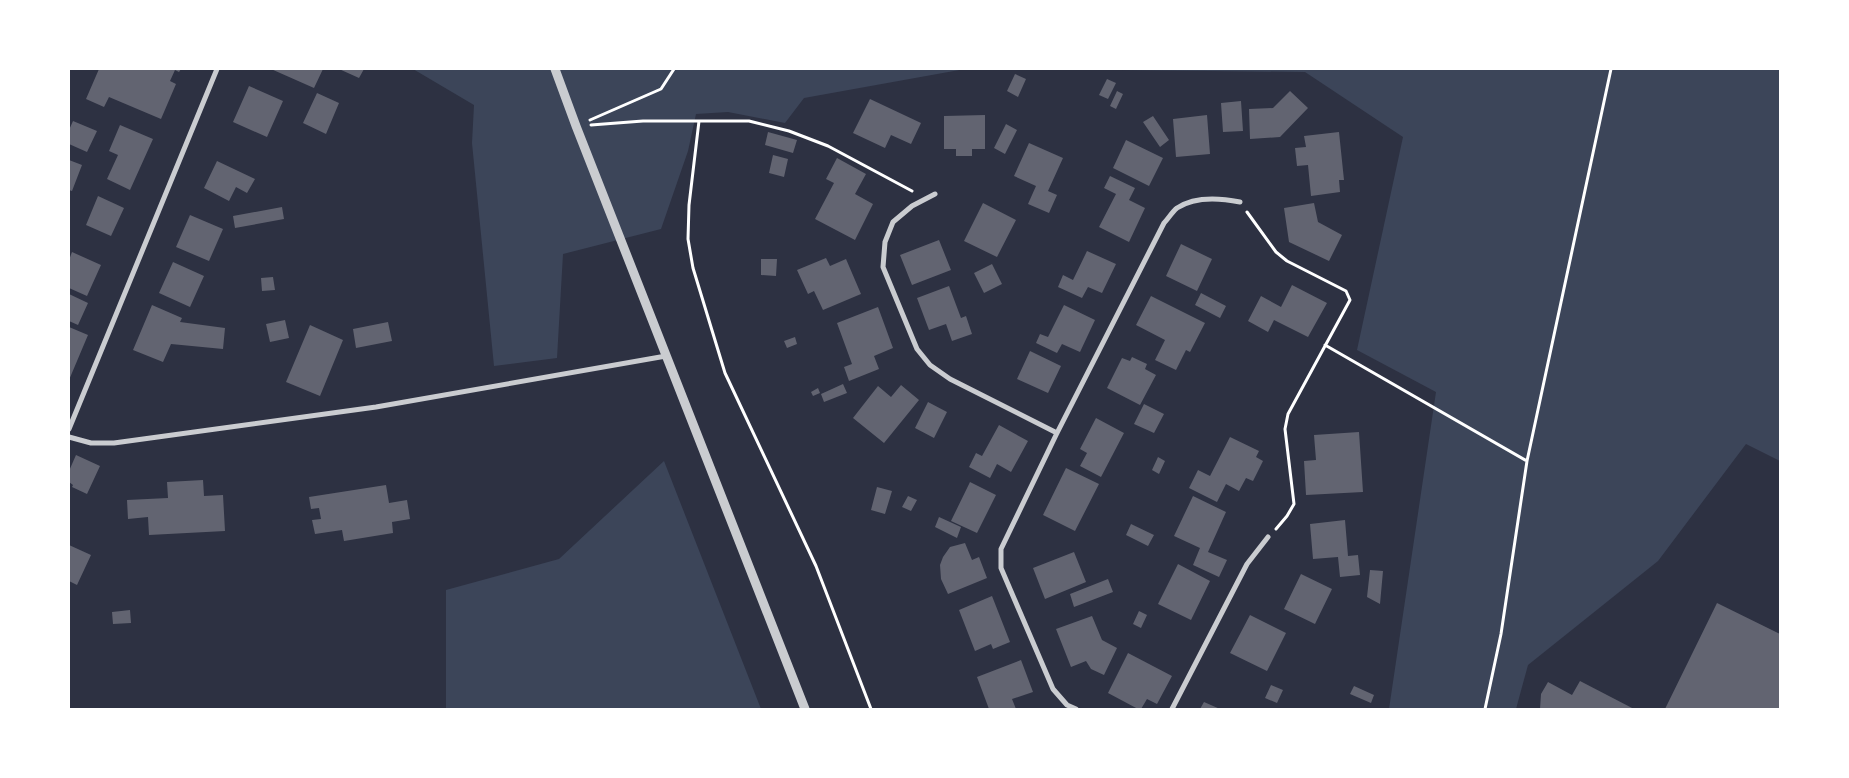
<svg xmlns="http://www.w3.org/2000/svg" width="1849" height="778" viewBox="0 0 1849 778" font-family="Raleway,sans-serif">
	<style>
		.green { fill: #3c4559 }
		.building { fill: #626471 }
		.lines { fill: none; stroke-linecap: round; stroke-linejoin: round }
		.path { stroke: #fff; stroke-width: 3 }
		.minor { stroke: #caccd0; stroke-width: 5 }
		.tertiary { stroke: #caccd0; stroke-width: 9 }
	</style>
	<rect width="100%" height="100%" fill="#2d3142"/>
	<path class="green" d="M413,69H965L804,98L785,123L728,112L696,114L688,151L661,229L563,254L557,358L494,366L472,143L474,105Z
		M1036,69H1780V461L1746,444L1658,561L1528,665L1516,709H1389L1436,392L1357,350L1403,137L1305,72Z
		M664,461L761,709H446V590L559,559Z"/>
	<path class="building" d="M99,69H181L179,72L175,70L170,81L176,84L161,119L109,97L104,107L86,99Z
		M271,69H323L314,88Z
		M339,69H364L359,78Z
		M1015,74L1026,79L1018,97L1007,91Z
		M1107,79L1116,83L1108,99L1099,95Z
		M249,86L283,101L267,137L233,122Z
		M1117,91L1123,94L1116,109L1110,106Z
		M1290,91L1308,108L1280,137L1250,139L1249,109L1273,108Z
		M317,93L339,103L326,134L303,123Z
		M870,99L921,123L911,144L891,135L885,148L853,133Z
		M1241,101L1243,131L1223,132L1221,103Z
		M985,115V149H972V156H956V149H944V116Z
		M1207,115L1210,154L1176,157L1173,119Z
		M1153,116L1169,140L1160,147L1143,122Z
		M73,121L97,131L87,152L69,144V130Z
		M1006,124L1017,130L1005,154L994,148Z
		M120,125L153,139L130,190L107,179L118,155L109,151Z
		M768,132L797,140L793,153L765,145Z
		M1339,132L1344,180H1339L1340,192L1311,196L1308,165L1297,166L1295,148L1306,147L1304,136Z
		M1126,140L1163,158L1149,186L1113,168Z
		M1029,143L1063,158L1048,191L1057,195L1049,213L1028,204L1036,186L1014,176Z
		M773,155L788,159L784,177L769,173Z
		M837,158L866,174L855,194L873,204L855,240L815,219L834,183L826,179Z
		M69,160L82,165L72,191L69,190Z
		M217,161L255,179L247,193L236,187L229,201L204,188Z
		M1110,176L1135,188L1129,200L1145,208L1129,242L1099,227L1116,194L1104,188Z
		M98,196L124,208L111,236L86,225Z
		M983,203L1016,220L997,257L964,241Z
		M1314,203L1318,222L1342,235L1329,261L1289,242L1284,208Z
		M282,207L284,219L235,228L233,216Z
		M190,215L223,229L209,261L176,247Z
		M939,240L951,270L912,285L900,255Z
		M1181,244L1212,259L1197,291L1166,276Z
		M1087,251L1116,264L1102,293L1088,287L1082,298L1058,287L1063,275L1073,280Z
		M72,252L101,265L87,296L69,288V260Z
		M826,258L830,266L846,259L861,294L823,310L814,291L808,294L797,270Z
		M761,259H777L776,276L761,275Z
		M173,262L204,276L190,307L159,293Z
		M992,264L1002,284L984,293L974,273Z
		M273,277L275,290L262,291L261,278Z
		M1292,285L1327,303L1308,337L1274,320L1268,332L1248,321L1261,296L1281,307Z
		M949,286L961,318L966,316L972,334L952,341L946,324L929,330L917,298Z
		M1201,293L1226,306L1220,318L1195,305Z
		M69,294L88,303L78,325L69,321Z
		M1151,296L1205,323L1190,352L1186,350L1176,370L1155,360L1165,340L1136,325Z
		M152,305L182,318L180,322L225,328L223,349L171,344L163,362L133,350Z
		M1064,305L1095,320L1080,352L1062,344L1057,353L1036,343L1040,334L1048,337Z
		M878,307L893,348L874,356L879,369L849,381L844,367L852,364L837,323Z
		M285,320L289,338L270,342L266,324Z
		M388,322L392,341L356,348L353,329Z
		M310,325L343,340L320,396L286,382Z
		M69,327L88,335L69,380Z
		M795,337L797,344L787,348L784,341Z
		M1030,351L1061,366L1048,393L1017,379Z
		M1132,357L1147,364L1145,369L1156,375L1140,405L1107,388L1122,358L1130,361Z
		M843,384L847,393L824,402L821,394Z
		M901,385L919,400L884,443L853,418L878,386L891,397Z
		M818,388L820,393L813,396L811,392Z
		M928,402L947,412L934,438L915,428Z
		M1144,404L1164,414L1154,433L1134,424Z
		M1096,418L1124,433L1101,477L1080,466L1087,453L1080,449Z
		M999,425L1028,441L1011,472L997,464L990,478L969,467L976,453L982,456Z
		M1359,432L1363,492L1306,495L1304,461L1316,460L1314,435Z
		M1230,437L1259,451L1256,457L1263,461L1253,481L1246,478L1239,491L1226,484L1217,502L1189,488L1198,470L1210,476Z
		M76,455L100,466L87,494L72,487L73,485L69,482V471Z
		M1158,457L1165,461L1159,474L1152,470Z
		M1066,468L1099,484L1075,531L1043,515Z
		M203,480L204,496L223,495L225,531L149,535L148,517L128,519L127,500L168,498L167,482Z
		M970,482L996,495L977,533L951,521Z
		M386,485L389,503L407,500L410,519L392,522L393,533L344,541L342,530L315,534L312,520L321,519L319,508L311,509L309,497Z
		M877,487L892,491L885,514L871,510Z
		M908,496L917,500L911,511L902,507Z
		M1193,496L1226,512L1208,552L1227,560L1219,577L1193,565L1200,548L1174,536Z
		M939,517L961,527L957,538L935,527Z
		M1345,520L1348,556L1358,555L1360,575L1340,577L1338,557L1313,559L1310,524Z
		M1131,524L1154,535L1148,546L1126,535Z
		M965,543L972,560L979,557L987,578L948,594L941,579L940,565L943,557L950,547Z
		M69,545L91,555L77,585L69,581Z
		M1074,552L1086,582L1045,599L1033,568Z
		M1178,564L1210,581L1191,620L1158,604Z
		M1370,570L1383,571L1380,604L1367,597Z
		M1301,574L1332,589L1315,624L1284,609Z
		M1108,579L1113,592L1074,607L1070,594Z
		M992,596L1010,642L993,649L991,644L975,651L959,610Z
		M1717,603L1780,634V709H1665Z
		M130,610L131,623L113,624L112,612Z
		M1139,611L1147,615L1141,628L1133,624Z
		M1250,615L1286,633L1267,671L1230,653Z
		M1092,616L1102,640L1117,648L1104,675L1091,669L1086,661L1071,667L1056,629Z
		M1128,653L1172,676L1157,704L1147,699L1141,709H1138L1108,693Z
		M1021,660L1033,692L1012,699L1016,709H989L977,677Z
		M1580,681L1634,709H1540L1541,694L1548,682L1572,695Z
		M1271,685L1283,690L1277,703L1265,698Z
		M1354,686L1374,695L1371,703L1350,694Z
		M1204,702L1220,709H1200Z"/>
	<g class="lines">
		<path class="path" d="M590,120L661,89L674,69
			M699,121L689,205L688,239L693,268L725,373L816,566L871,709
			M591,125L643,121H749L789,131L828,146L912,191
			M1247,212L1276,252L1287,261L1346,291L1350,300L1288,414L1285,429L1294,504L1287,516L1276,529
			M1325,345L1527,461
			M1485,709L1501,634L1527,461L1611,69"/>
		<path class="minor" d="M935,194L912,206L893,222L885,242L883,267L917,349L930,365L950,379L1057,433
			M69,429L217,69
			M69,437L91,443H114L376,407L666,356
			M1076,709L1067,705L1053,689L1001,568V549L1057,433L1164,223C1168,219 1172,212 1177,208C1195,196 1220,198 1240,202
			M1172,709L1247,564L1268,537"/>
		<path class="tertiary" d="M555,69L576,126L805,709"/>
	</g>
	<rect width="1849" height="778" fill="none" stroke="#ffffff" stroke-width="140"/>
</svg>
